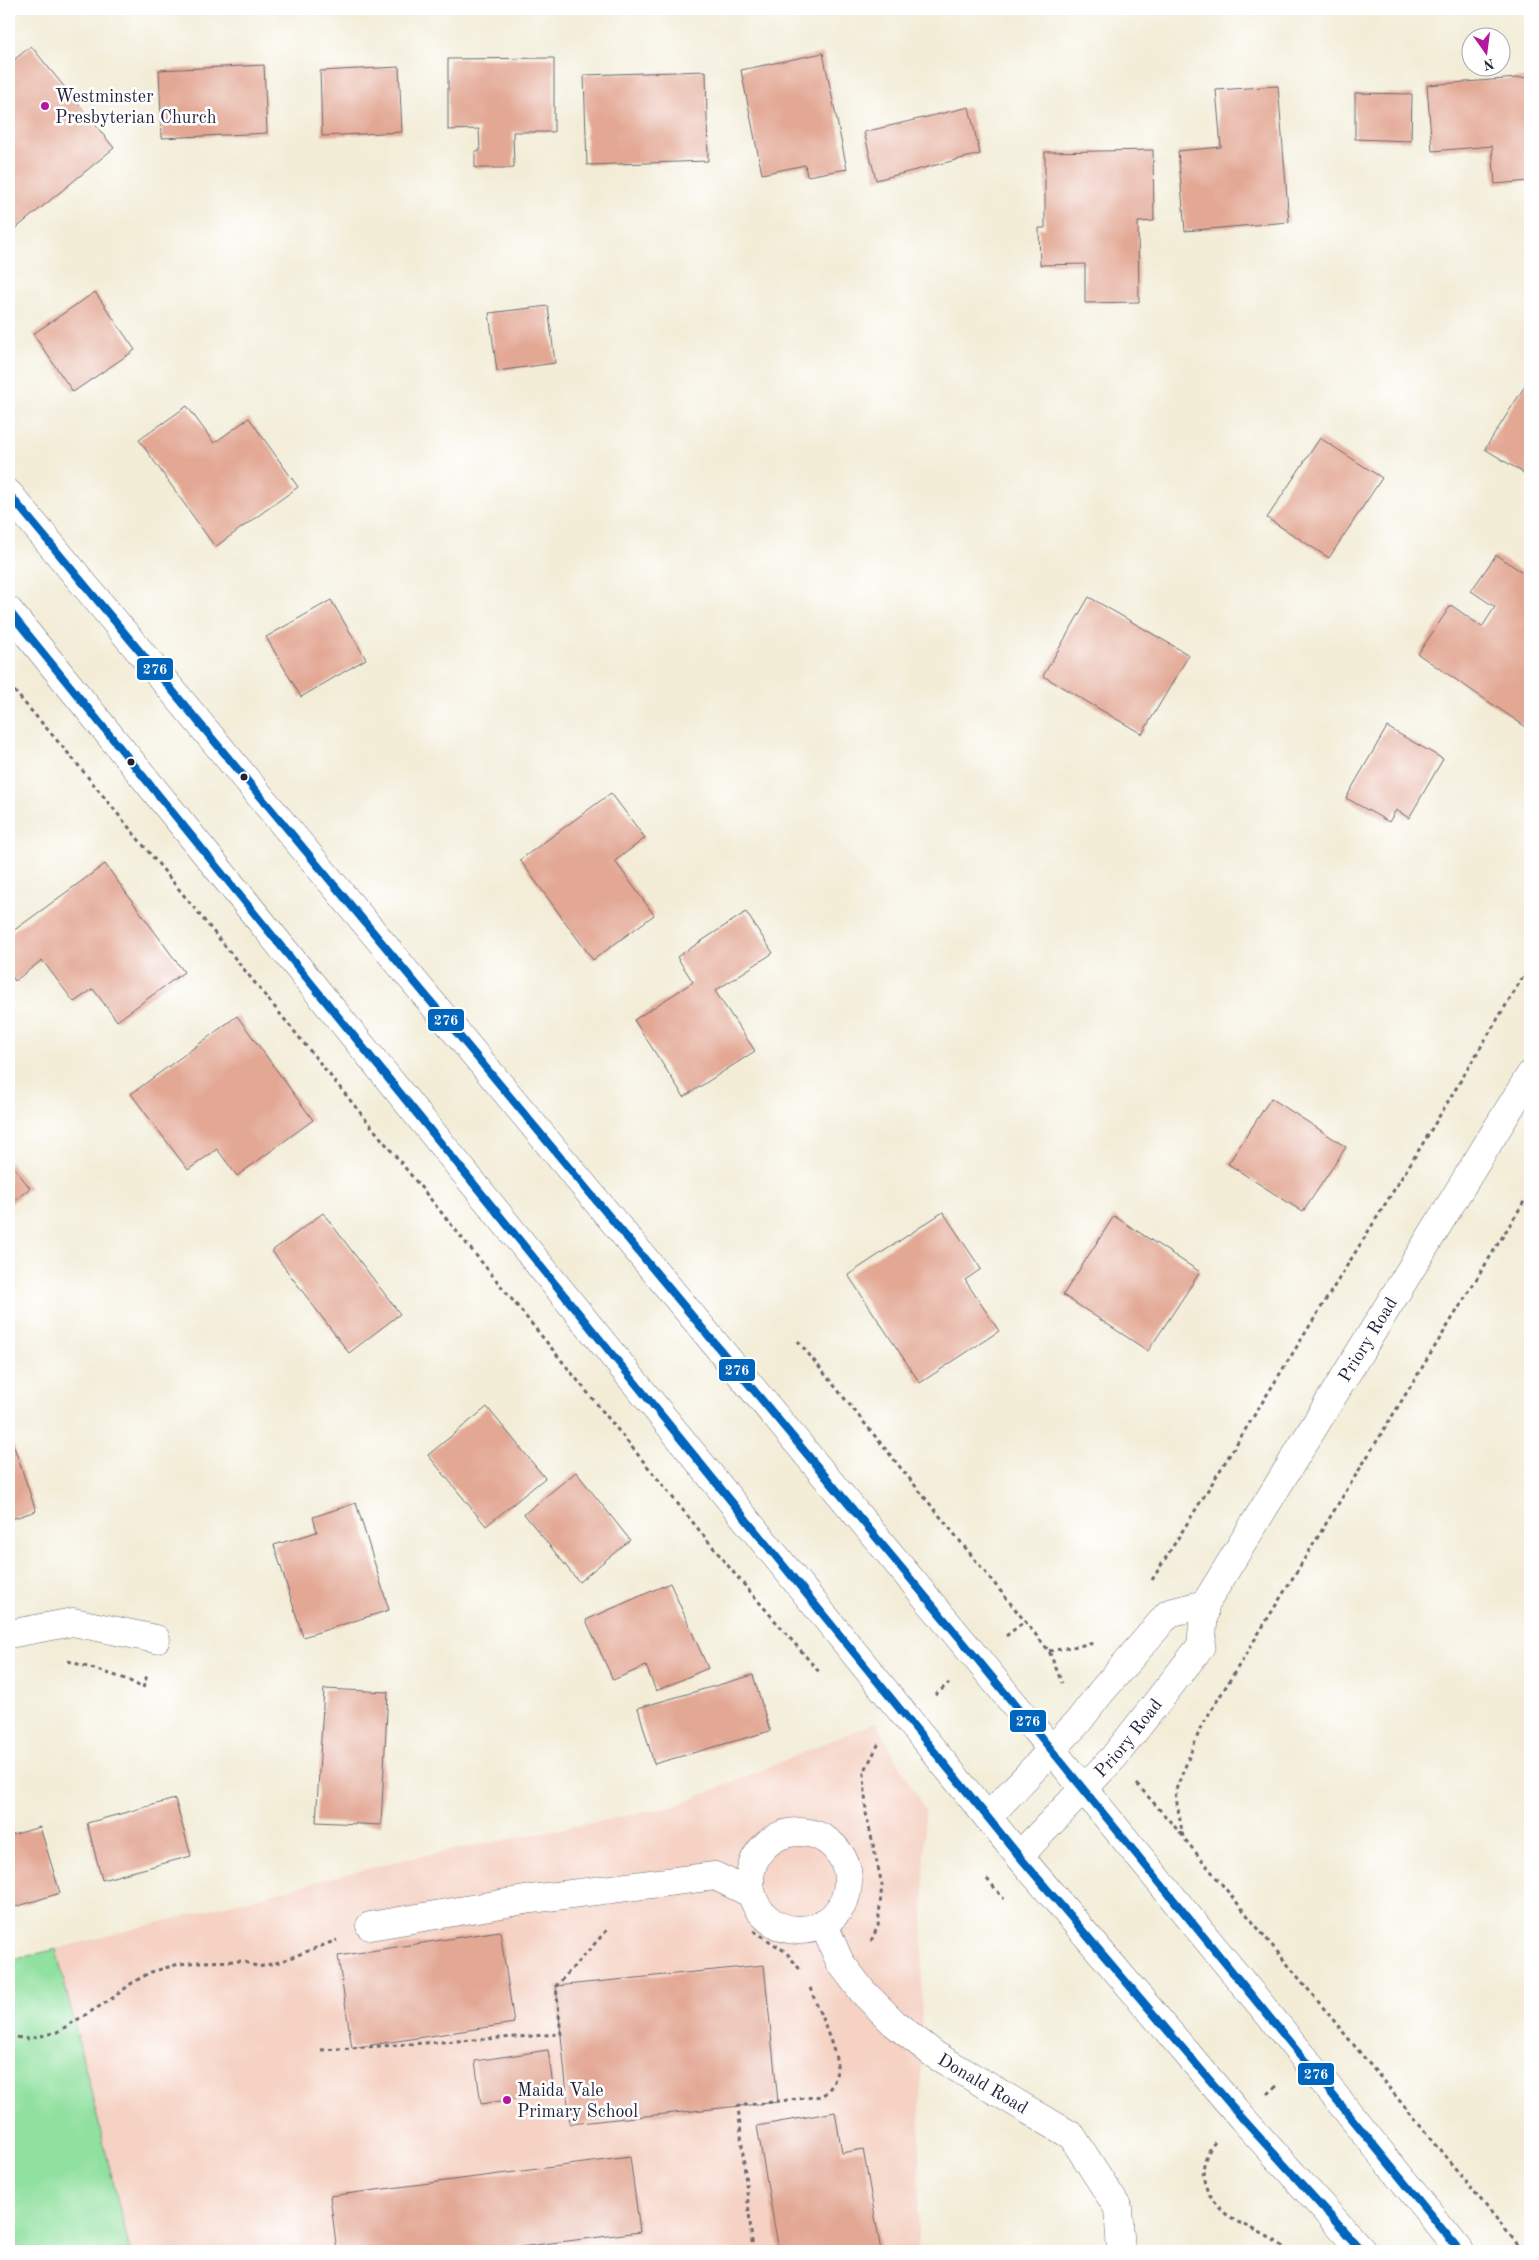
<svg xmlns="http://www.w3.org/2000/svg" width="1539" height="2260" viewBox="0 0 1539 2260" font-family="'Old Standard TT',serif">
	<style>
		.built { fill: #f5d2c3 }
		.green { fill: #90e09f; stroke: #59816d }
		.building { fill: #e3a894 }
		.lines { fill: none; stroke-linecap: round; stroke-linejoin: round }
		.minor-casing { stroke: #6b6972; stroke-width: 29 }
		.major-casing { stroke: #6b6972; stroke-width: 29 }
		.path { stroke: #6b6972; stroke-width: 3; stroke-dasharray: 4 4; stroke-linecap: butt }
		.minor { stroke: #fff; stroke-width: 28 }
		.major { stroke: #fff; stroke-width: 28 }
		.bus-1-casing { stroke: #fff; stroke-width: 11 }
		.bus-1 { stroke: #0065bd; stroke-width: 8 }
		.poi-dot { fill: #b5179e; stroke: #fff; stroke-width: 2 }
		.bus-dot { fill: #22223b; stroke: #fff; stroke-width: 2 }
		.labels { text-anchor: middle; stroke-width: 5; stroke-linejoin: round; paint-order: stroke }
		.poi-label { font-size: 18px; fill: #22223b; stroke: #fff; text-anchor: start }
		.street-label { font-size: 18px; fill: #22223b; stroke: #fff }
		.line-badge { stroke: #fff; stroke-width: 2 }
		.badge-label { font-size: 14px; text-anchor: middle; font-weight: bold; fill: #fff }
	</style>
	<rect width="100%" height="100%" fill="#fff"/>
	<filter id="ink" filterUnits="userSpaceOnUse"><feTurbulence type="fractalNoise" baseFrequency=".02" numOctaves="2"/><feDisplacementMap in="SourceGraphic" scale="10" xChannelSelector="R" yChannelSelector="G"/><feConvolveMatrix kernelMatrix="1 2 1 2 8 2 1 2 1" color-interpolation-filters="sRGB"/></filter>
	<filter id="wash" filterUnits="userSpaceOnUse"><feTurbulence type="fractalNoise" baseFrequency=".0096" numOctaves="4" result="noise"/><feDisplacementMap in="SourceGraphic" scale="20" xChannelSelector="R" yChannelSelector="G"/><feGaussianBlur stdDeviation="1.12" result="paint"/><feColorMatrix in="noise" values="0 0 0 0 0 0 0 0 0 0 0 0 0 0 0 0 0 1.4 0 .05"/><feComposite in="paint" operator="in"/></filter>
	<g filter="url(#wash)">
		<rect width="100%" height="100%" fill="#f3edd8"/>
		<path class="built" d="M876,1722L925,1810L918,2251H130L56,1949L397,1861L672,1807Z"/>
		<path class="green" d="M56,1949L130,2251H9V1961Z"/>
		<g id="blocks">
			<path class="building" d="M31,46L114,148L9,234V64Z
				M823,53L847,169L807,176L805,165L762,174L741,70Z
				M554,58V132H513L514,168H475V151H480L479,129L448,130V59Z
				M264,65L267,133L162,138L159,70Z
				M399,67L402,132L322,136L320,71Z
				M706,71L708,161L587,165L584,75Z
				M1530,77V181L1495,184L1492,146L1432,151L1427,85Z
				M1278,86L1289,222L1185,231L1178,151L1221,147L1216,90Z
				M1355,93L1412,94L1411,141L1355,139Z
				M969,107L980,154L876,180L864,132Z
				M1153,150L1154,221L1138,222L1139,302L1085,303V264L1040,265L1039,228H1045V152Z
				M95,292L135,350L73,392L33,334Z
				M548,306L555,363L497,371L489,313Z
				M1525,386L1530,389V477L1485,449Z
				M187,406L214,443L249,418L298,487L215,547L139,440Z
				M1320,438L1382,478L1329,558L1267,518Z
				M1496,555L1530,577V721L1526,727L1418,654L1451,605L1482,627L1495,607L1471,591Z
				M1089,597L1189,655L1142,734L1043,676Z
				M331,600L366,659L301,697L266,637Z
				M1387,727L1443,759L1409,818L1396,810L1389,822L1346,798Z
				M611,793L645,838L615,861L654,915L593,960L520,860Z
				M105,864L184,972L117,1021L93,989L74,1002L42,960L15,981L9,973V934Z
				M746,912L773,953L715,991L755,1051L684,1097L634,1020L693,982L677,957Z
				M237,1016L313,1120L237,1176L217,1149L188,1170L131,1094Z
				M1271,1098L1346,1147L1303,1212L1228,1164Z
				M9,1161L30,1188L9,1205Z
				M943,1212L981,1269L965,1280L999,1331L920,1383L848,1275Z
				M323,1213L400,1314L349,1353L272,1251Z
				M1114,1216L1200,1272L1148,1351L1063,1295Z
				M487,1407L545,1478L486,1526L428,1455Z
				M9,1432L36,1511L9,1520Z
				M576,1472L630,1540L579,1582L524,1514Z
				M356,1503L389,1610L303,1637L274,1545L317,1532L313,1517Z
				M670,1583L708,1668L656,1691L646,1666L613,1680L586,1620Z
				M753,1675L770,1731L654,1764L638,1708Z
				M324,1689L388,1692L381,1825L316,1822Z
				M175,1799L191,1856L102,1880L87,1823Z
				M40,1827L60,1893L9,1909V1836Z
				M500,1931L514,2023L352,2048L338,1956Z
				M764,1965L778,2102L570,2124L556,1986Z
				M548,2050L554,2093L481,2104L475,2061Z
				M835,2112L842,2153L863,2149L881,2251H779L757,2126Z
				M630,2157L640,2232L487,2251H337L330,2196Z"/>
		</g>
	</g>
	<g filter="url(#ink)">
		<use href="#blocks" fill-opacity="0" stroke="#6b6972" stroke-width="1"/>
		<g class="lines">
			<defs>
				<g id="minor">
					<path d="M9,1634L73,1622L156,1639"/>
					<path d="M988,1817L1078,1722L1101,1692L1169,1613L1205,1604"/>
					<circle cx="799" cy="1881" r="49"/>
					<path id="s1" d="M1019,1856L1114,1757L1201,1646L1205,1604L1530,1075"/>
					<path id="s2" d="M823,1923L840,1962L863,1992L894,2023L935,2055L1072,2136L1118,2208L1121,2251"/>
					<path d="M370,1926L531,1899L715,1876L752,1894"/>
				</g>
				<path id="major" d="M9,494L978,1660L1306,2060L1460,2251
					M9,611L1019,1856L1242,2118L1362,2251"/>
			</defs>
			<use href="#minor" class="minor-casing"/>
			<use href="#major" class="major-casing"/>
			<path class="path" d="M9,685L74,760L734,1573L820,1673
				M798,1341L1049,1651L1062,1683
				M1152,1580L1425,1140L1530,965
				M1006,1636L1025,1621
				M1049,1651L1095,1643
				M68,1661L126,1679L143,1688L147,1675
				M935,1695L949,1683
				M1137,1784L1183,1836
				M987,1879L1004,1899
				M754,1931L786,1952L802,1972
				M871,1941L878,1926L882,1885L866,1813L864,1772L879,1743
				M9,2036L29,2039L57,2032L110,2000L132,1983L151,1972L179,1964L200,1962L242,1961L259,1967L279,1962L337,1940
				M321,2050L561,2034L556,1986L609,1928
				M1268,2094L1278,2085
				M1215,2142C1193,2169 1204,2198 1231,2218C1236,2222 1243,2224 1249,2227C1263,2234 1277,2241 1289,2251
				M753,2251L738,2106L822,2096C832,2088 837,2079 837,2066C838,2055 814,1999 809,1985
				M1523,2251L1183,1837L1175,1792L1201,1727L1530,1192"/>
			<use href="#minor" class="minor"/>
			<use href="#major" class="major"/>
			<defs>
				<path id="bus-1" d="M9,494L978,1660L1460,2251
					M9,611L1019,1856L1242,2118L1362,2251"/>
			</defs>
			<use href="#bus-1" class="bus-1-casing"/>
			<use href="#bus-1" class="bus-1"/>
		</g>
	</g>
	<g class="poi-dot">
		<circle cx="45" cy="106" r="5"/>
		<circle cx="507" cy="2100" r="5"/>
	</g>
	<g class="bus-dot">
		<circle cx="131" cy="762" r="4.5"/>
		<circle cx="244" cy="777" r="4.5"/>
	</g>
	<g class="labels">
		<g class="poi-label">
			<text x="55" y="102">Westminster<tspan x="55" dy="21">Presbyterian Church</tspan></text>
			<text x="517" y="2096">Maida Vale<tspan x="517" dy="21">Primary School</tspan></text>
		</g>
		<g class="street-label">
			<text dy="6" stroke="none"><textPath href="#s1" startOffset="631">Priory Road</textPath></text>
			<text dy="6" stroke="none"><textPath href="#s1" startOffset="161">Priory Road</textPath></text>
			<text dy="6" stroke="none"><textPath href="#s2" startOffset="232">Donald Road</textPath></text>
		</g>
	</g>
	<g class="line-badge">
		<rect x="136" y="657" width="38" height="24" rx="5" fill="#0065bd"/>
		<rect x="427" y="1008" width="38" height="24" rx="5" fill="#0065bd"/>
		<rect x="718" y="1358" width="38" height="24" rx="5" fill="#0065bd"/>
		<rect x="1009" y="1709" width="38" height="24" rx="5" fill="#0065bd"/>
		<rect x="1297" y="2062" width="38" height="24" rx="5" fill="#0065bd"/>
	</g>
	<g class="badge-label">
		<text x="155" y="674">276</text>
		<text x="446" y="1025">276</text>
		<text x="737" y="1375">276</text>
		<text x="1028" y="1726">276</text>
		<text x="1316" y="2079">276</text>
	</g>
	<rect width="1539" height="2260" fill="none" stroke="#fff" stroke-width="30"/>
	<g transform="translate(1486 52) rotate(166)"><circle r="24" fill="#ffffff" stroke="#a7a7b1"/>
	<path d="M0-4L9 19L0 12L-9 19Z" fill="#b5179e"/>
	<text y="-8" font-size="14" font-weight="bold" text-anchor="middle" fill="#22223b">N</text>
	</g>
</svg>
